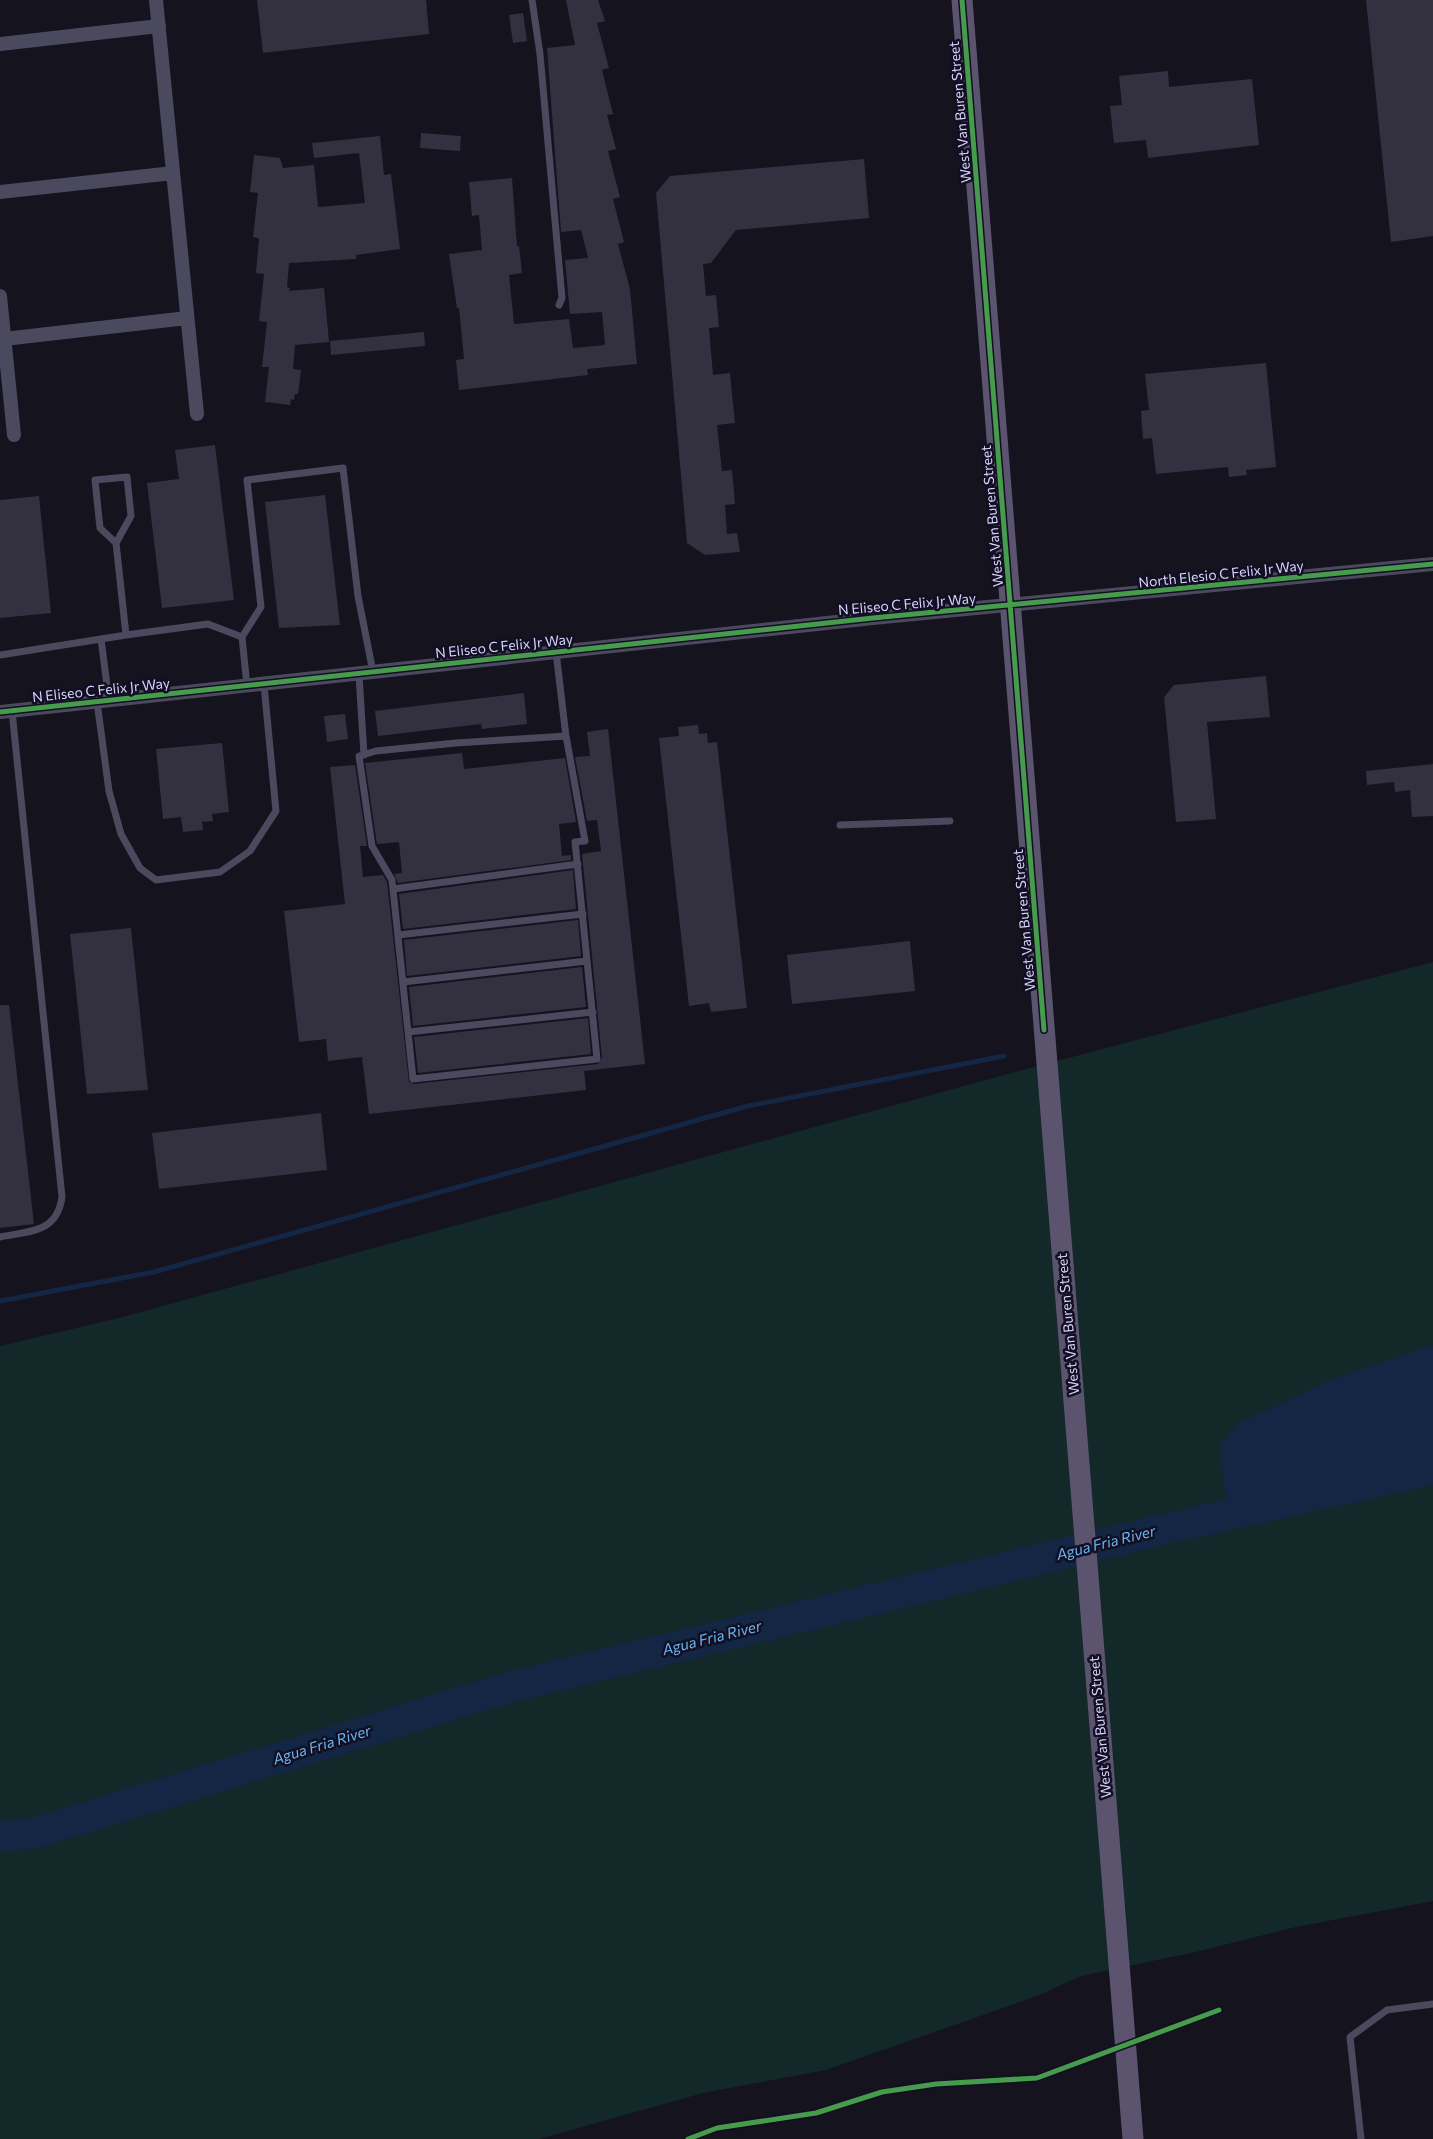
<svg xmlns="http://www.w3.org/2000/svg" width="1433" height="2139" viewBox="0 0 1433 2139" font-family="Commissioner,sans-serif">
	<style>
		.green { fill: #132828 }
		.water { fill: #132644 }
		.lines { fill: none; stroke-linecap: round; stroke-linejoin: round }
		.stream { stroke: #132644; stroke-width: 5 }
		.river { stroke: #132644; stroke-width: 31 }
		.building { fill: #333140 }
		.lane { stroke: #4a495e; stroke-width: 7 }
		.street { stroke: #4a495e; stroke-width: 14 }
		.primary { stroke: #5c546e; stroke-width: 21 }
		.cycleway-casing { stroke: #120f22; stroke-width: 8 }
		.cycleway { stroke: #469c4c; stroke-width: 5 }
		.labels { text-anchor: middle; stroke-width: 5; stroke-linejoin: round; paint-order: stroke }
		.street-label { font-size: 14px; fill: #d7d3fc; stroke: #120f22 }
		.water-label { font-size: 15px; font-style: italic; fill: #69b6f4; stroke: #120f22 }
	</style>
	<rect width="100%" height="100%" fill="#15131e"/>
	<path class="green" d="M1433,962V1901L1296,1927L1200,1951L1081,1976L1037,1996L826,2070L703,2093L539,2139H0V1346L119,1318L1011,1073Z"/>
	<path class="water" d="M1433,1345V1465L1404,1481L1246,1507L1226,1502L1220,1445L1237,1424L1328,1381Z"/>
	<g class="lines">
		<path class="stream" d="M0,1301L154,1272L748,1106L1004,1056"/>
		<path class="river" d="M0,1837L38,1832L510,1687L1165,1529L1433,1469"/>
	</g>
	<path class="building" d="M257,0H426L429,34L263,53Z
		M566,0H598L605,21L597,23L609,68L602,70L613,114L607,115L616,149L608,151L620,197L613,199L624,242L618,244L630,289L637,364L587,369L588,375L459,390L456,360L464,359L459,308H457L449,254L482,250L479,215L472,216L469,182L512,178L517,246H519L522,273L509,275L514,324L569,319L573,348L605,345L602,312L570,314L565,260L588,258L581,230L561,232L547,48L575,45Z
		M1366,0H1433V236L1391,242Z
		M523,13L527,41L513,43L509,15Z
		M1168,71L1169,87L1252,79L1259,145L1148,158L1146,140L1114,143L1110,106L1122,105L1119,76Z
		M421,133L461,136L460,151L420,148Z
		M380,136L384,175L391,174L400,249L356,255V259L289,263L287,287L290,288L289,291L324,288L329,342L295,345L293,369L301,370L298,394H295L294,400L291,399L290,405L265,402L269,367H262L267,322L259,321L264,274L256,273L259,238L253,237L258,193L250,192L254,155L280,158L283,168L314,165L318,207L365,203L359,153L314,158L312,143Z
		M864,159L869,218L736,230L711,263L703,264L706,296L716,295L719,327L709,328L713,375L730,373L735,423L717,425L722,471L732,470L735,504L725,505L727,534L737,533L740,552L705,555L687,543L656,193L670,176Z
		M424,332L425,346L331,355L330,341Z
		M1266,363L1276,467L1246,470L1247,475L1229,477L1228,467L1156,474L1152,438L1143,439L1141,411L1149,410L1145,374Z
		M215,445L234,600L162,608L147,483L179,479L175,450Z
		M325,495L340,625L279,628L265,502Z
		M39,496L51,613L0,618V500Z
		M1266,676L1270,717L1207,722L1216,819L1176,822L1164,697L1174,685Z
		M524,693L527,724L482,729L481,724L378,736L375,711Z
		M345,714L348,739L327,742L324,716Z
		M698,725L699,734L707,733L708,743L717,742L747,1008L711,1012L709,1003L689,1006L659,738L679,736L678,727Z
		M608,729L645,1064L584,1071L586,1090L369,1114L362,1057L328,1061L326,1039L299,1042L284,911L345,904L330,767L355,765L367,846H360L363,877L383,875L387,882L409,1082L414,1084L598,1064L602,1058L582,854L601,851L597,820L587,821L575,757L590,756L587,732Z
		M222,743L229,812L212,814L213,821L202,822L203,830L183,832L181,817L163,819L156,749Z
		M462,753L464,769L565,758L576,822L559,824L562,856L571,855V860L398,883L394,874L402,873L399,842L377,844L365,763Z
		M1433,764V816L1412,817L1410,790L1395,792L1394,782L1367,785L1366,771Z
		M573,870L576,909L403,929L399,894Z
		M578,920L581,956L407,976L404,940Z
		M131,928L148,1090L87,1094L70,934Z
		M910,941L915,991L792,1004L787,955Z
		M582,967L586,1007L413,1026L409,987Z
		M0,1005H9L34,1224L0,1228Z
		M588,1018L591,1054L418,1073L414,1037Z
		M321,1113L327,1170L159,1189L152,1133Z"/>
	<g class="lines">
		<path class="lane" d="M532,0L540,54L562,298L559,305
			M116,543L100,528L95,480L127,477L131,516L116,543L126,635L208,624L242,637
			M556,652L565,728L566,736L585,841L575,842L597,1059L413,1079L392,880L372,846L359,756L376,751L456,743L566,736
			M0,655L101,639
			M359,675L364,755
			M247,686L242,637L261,607L247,480L343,468L358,596L373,672
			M109,701L101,639L126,635
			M97,702L109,791L121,834L140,868L156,880L220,872L250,851L276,811L264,685
			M840,825L950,821
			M393,889L578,864
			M398,935L583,914
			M403,982L587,961
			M408,1032L593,1012
			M0,1237C30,1231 57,1233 62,1197L12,711
			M1361,2139L1350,2037L1387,2010L1433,2004"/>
		<path class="street" d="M156,0L197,414
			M0,44L159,26
			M0,192L173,173
			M0,296L14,435
			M4,339L187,318
			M0,712L873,618L1433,564"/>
		<path class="primary" d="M962,0L1133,2139"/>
		<defs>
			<path id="cycleway" d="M962,0L1044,1030
				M0,712L873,618L1433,564
				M688,2139L717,2128L816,2113L882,2092L936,2084L1037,2078L1219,2010"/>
		</defs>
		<use href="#cycleway" class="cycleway-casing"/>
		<use href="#cycleway" class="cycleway"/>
	</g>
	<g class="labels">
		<g class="street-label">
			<text transform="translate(960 112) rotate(-95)" y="5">West Van Buren Street</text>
			<text transform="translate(992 516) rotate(-95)" y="5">West Van Buren Street</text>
			<text transform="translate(1221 574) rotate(-6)" y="5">North Elesio C Felix Jr Way</text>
			<text transform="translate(907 604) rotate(-5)" y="5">N Eliseo C Felix Jr Way</text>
			<text transform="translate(504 646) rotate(-6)" y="5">N Eliseo C Felix Jr Way</text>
			<text transform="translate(101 690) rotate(-6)" y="5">N Eliseo C Felix Jr Way</text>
			<text transform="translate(1024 920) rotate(-95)" y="5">West Van Buren Street</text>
			<text transform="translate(1068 1324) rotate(-95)" y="5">West Van Buren Street</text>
			<text transform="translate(1100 1727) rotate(-95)" y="5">West Van Buren Street</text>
		</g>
		<g class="water-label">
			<text transform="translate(1106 1543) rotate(-14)" y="5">Agua Fria River</text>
			<text transform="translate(712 1638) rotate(-14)" y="5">Agua Fria River</text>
			<text transform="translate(322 1745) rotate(-17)" y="5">Agua Fria River</text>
		</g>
	</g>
</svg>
